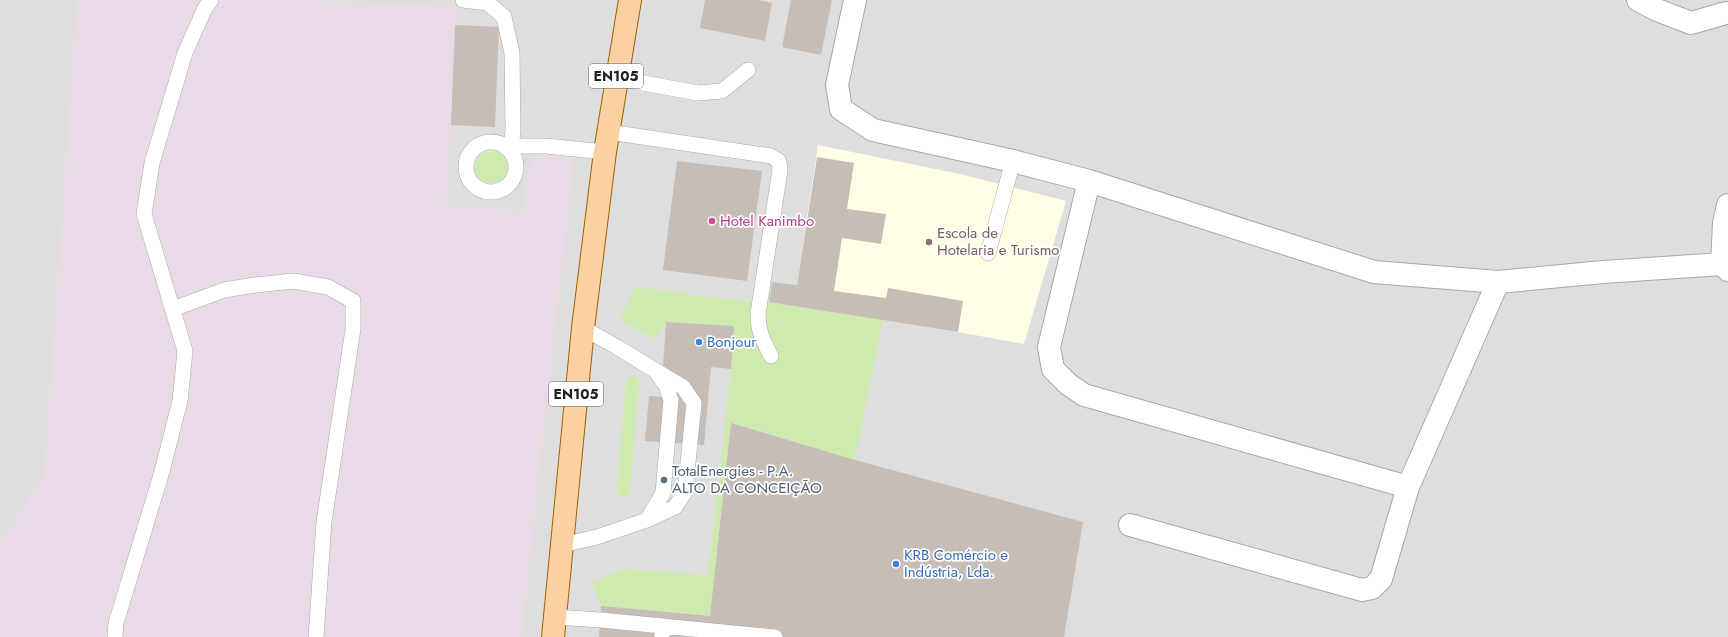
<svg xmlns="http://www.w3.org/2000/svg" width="1728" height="637" viewBox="0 0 1728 637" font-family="Jost,sans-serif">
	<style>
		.residential { fill: #dfdede }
		.industrial { fill: #eadae8 }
		.education { fill: #fffde4 }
		.grass { fill: #cfeaaf }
		.building { fill: #c6bdb7 }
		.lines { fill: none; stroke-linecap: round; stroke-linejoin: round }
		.lane-casing { stroke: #a8a8a8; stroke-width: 16 }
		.street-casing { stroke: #a8a8a8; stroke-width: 24 }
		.primary-casing { stroke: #9e6201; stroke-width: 24 }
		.lane { stroke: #fff; stroke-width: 15 }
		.street { stroke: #fff; stroke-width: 22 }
		.primary { stroke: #fbd1a3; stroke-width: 22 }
		.hotel-dot { fill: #d1479c; stroke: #fff; stroke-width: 1.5 }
		.education-dot { fill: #8d6e63; stroke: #fff; stroke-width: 1.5 }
		.shop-dot { fill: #3f7fe0; stroke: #fff; stroke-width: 1.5 }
		.service-dot { fill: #5c6f8a; stroke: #fff; stroke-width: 1.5 }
		.labels { text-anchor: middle; stroke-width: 3.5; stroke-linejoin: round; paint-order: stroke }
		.shield { fill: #fff; stroke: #646464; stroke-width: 1 }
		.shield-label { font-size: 14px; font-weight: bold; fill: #212121 }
		.hotel-label { font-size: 15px; fill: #b23c85; stroke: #fff; text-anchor: start }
		.education-label { font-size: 15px; fill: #785e54; stroke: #fff; text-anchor: start }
		.shop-label { font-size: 15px; fill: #366cbe; stroke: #fff; text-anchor: start }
		.service-label { font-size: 15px; fill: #4e5e75; stroke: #fff; text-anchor: start }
	</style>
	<rect width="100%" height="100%" fill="#f1eee8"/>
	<path class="residential" d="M0,0H1728V637H0Z"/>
	<path class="industrial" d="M77,0H287L457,6L446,206L524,211L526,175L534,158L544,154L574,155L539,470L522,637H0V541L44,476Z"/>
	<path class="education" d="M818,145L960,174L1066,201L1024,344L958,332L769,302L772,282L797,285Z"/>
	<path class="grass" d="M475 167a16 16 0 1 1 32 0a16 16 0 1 1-32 0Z
		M634,287L745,301L769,302L883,319L855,460L731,423L710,616L601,606L592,583L623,569L708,575L731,369L734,326L667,322L654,339L620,321Z
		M634,376L638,378L639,384L630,491L628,497L622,498L618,495L617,489L626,382L628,377Z"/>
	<path class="building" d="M705,0H758L772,3L765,41L700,28Z
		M791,0H832L821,55L782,47Z
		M455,25L499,27L495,127L451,125Z
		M817,157L854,163L847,209L886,214L881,244L842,238L834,291L886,298L888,288L963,301L958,332L769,302L772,282L797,285Z
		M677,161L762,171L747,281L663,270Z
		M666,322L734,326L731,369L711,367L704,445L645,441L649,396L661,397Z
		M731,423L855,460L1083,522L1064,637H599L601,606L710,616Z"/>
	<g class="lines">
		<defs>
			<path id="lane" d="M463,0L488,3L504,17L512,53L513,129L511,151L520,146H546L605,152
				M616,78L698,93L722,91L748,70
				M609,132L771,156L779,161L780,170L758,314C758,332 763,340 771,356
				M466 167a25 25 0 1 1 50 0a25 25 0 1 1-50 0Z
				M988,253L1013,161
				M173,309L224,290L255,285L293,281L328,287L353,301V329L324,522L316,637
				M647,520L675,507L685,492L694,403L683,387L658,372
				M562,545L597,537L647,520L663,493L671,400L666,386L656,371L617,347L583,328
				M554,617L601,620L662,626
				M115,637L116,623L161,475L180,401L185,351L144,214L152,163L185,53L205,8L211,0
				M662,637V626L775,637"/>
			<path id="street" d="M855,0L837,85L841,109L873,130L1013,161L1089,181L1374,272L1498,282L1603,272L1722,264L1728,270
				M1638,0L1657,10L1691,23L1726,13
				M1089,181L1049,347L1053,369L1068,384L1084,395L1408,487
				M1722,264L1724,223L1728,205
				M1130,525L1362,590L1372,588L1381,579L1408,487L1498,282"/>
			<path id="primary" d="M553,637L583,328L605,152L630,0"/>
		</defs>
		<use href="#lane" class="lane-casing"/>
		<use href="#street" class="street-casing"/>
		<use href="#primary" class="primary-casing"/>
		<use href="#lane" class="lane"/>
		<use href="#street" class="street"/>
		<use href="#primary" class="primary"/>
	</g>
	<circle class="hotel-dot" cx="712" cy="221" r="4"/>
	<circle class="education-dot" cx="929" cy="242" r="4"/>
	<g class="shop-dot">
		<circle cx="699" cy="342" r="4"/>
		<circle cx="896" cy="564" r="4"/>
	</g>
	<circle class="service-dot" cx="664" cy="480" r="4"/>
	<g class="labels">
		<g class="shield">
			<rect x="589" y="64" width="54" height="24" rx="3"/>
			<rect x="549" y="382" width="54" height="24" rx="3"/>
		</g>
		<g class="shield-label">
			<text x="616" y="81">EN105</text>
			<text x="576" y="399">EN105</text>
		</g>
		<g class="hotel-label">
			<text x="720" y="226">Hotel Kanimbo</text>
		</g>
		<g class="education-label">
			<text x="937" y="238">Escola de<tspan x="937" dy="17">Hotelaria e Turismo</tspan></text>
		</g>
		<g class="shop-label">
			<text x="707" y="347">Bonjour</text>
			<text x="904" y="560">KRB Comércio e<tspan x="904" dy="17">Indústria, Lda.</tspan></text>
		</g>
		<g class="service-label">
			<text x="672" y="476">TotalEnergies - P.A.<tspan x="672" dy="17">ALTO DA CONCEIÇÃO</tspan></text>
		</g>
	</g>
</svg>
